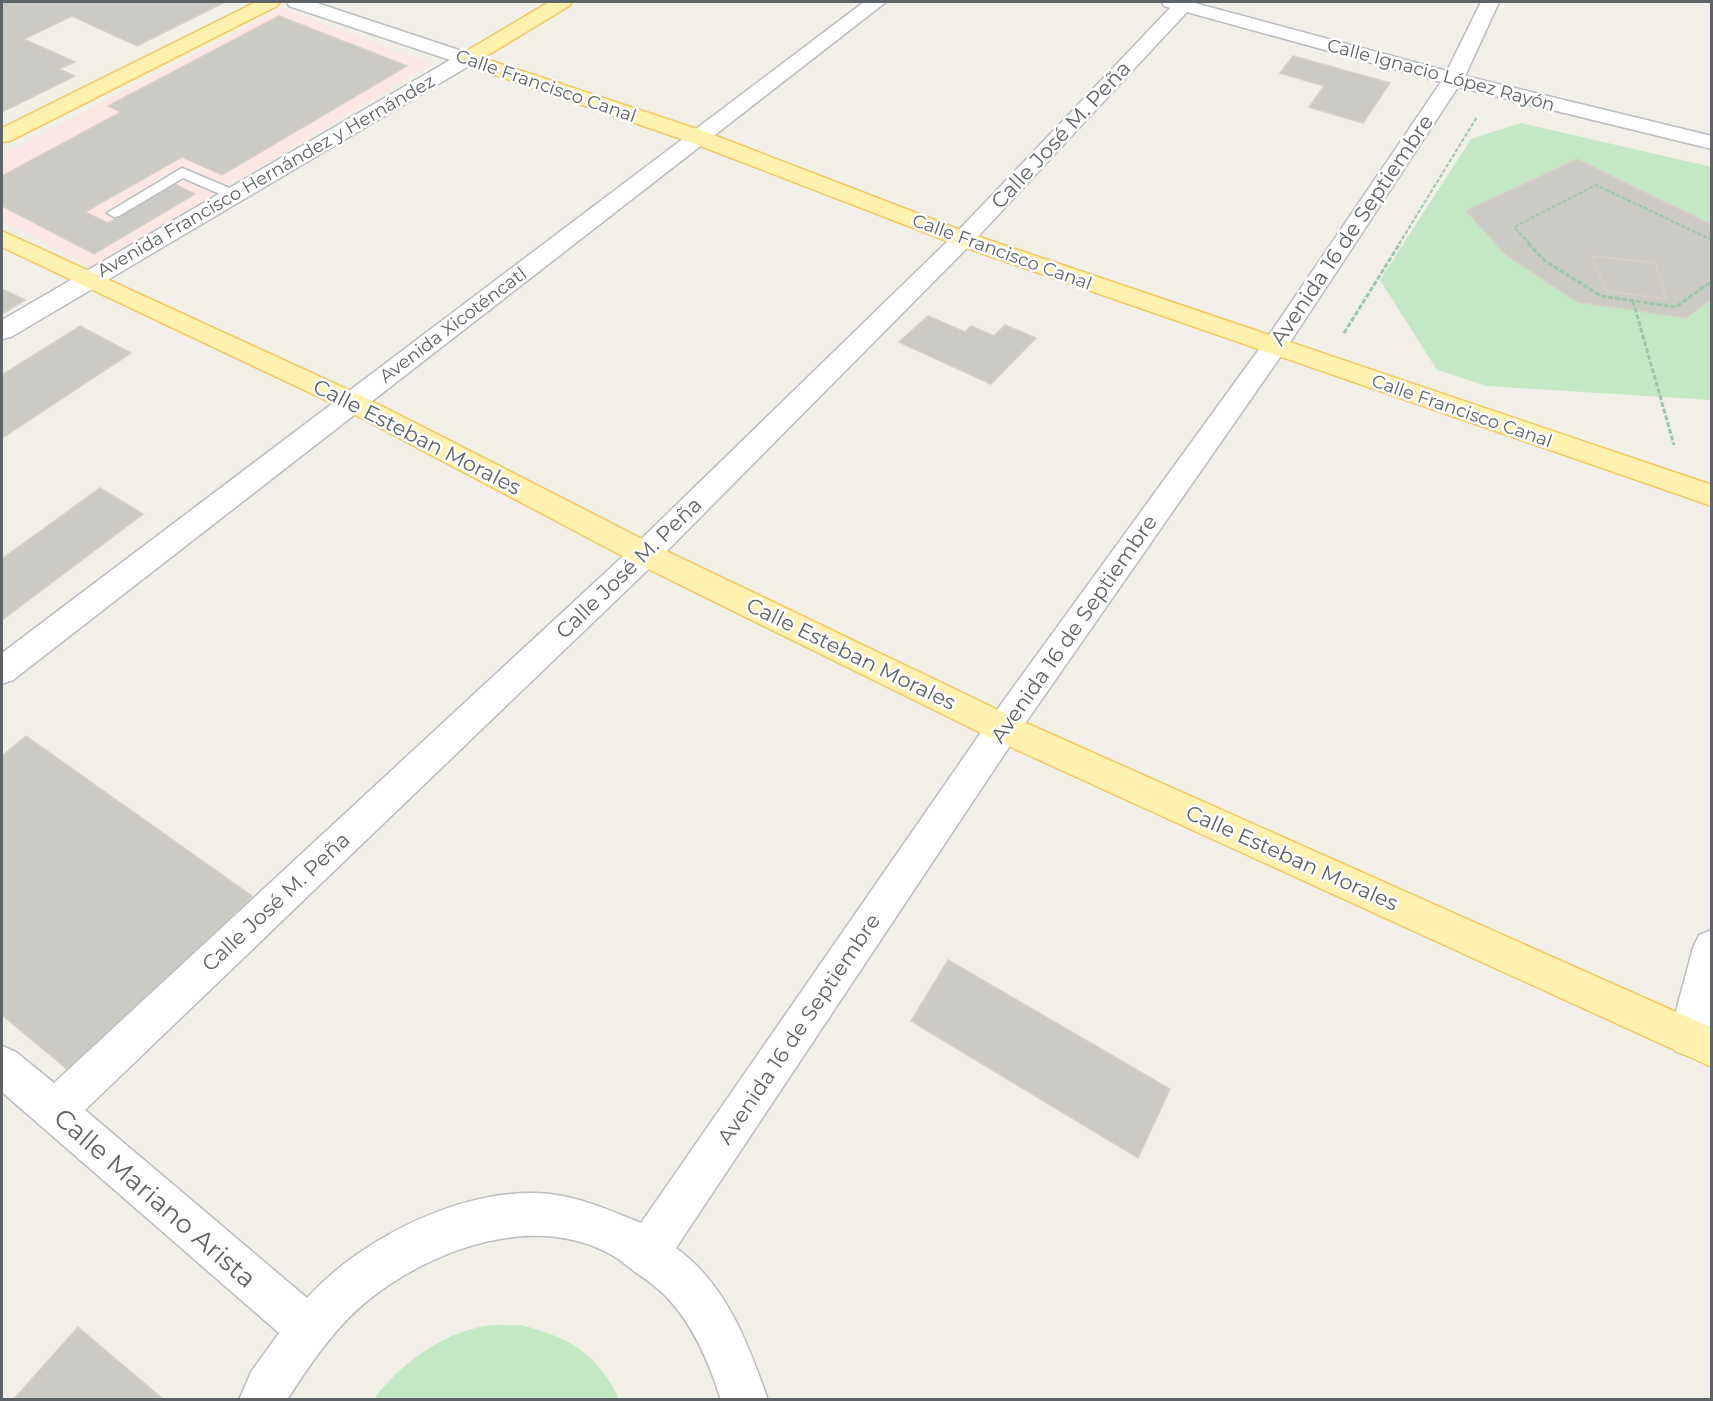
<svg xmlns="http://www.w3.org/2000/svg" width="1713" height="1401" viewBox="0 0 1713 1401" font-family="Montserrat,sans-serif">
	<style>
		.medical { fill: #fce7e5 }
		.green { fill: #c4e8c4 }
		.building { fill: #cccac4; stroke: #d6d1c5; stroke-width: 1.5; fill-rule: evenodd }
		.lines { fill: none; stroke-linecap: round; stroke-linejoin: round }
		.service-casing { stroke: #b9bdc1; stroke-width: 3 }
		.minor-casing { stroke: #b9bdc1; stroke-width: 3 }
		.primary-casing { stroke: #f4c85d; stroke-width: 3 }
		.path-far1 { stroke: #9bc8a8; stroke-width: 2; stroke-dasharray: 4 2; stroke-linecap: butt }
		.path { stroke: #9bc8a8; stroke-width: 3; stroke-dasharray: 5 2; stroke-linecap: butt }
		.service { fill: #fff; fill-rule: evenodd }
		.minor { fill: #fff; fill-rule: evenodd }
		.primary { fill: #fff1ae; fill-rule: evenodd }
		.labels { text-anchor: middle; stroke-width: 5; stroke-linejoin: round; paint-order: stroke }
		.far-street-label { font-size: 18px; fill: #5e6368; stroke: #fff }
		.street-label { font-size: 21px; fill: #5e6368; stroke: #fff }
		.near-street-label { font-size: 26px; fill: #5e6368; stroke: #fff }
	</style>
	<rect width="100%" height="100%" fill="#f1efe7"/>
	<path class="medical" d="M282,8L431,64L93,268L2,221V155Z"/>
	<path class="green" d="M1521,123L1712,167L1711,225L1577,159L1466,211L1506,255L1577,302L1711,299V400L1487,386L1437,370L1380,280L1471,139Z
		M521,1325C570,1338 596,1352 619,1399H374C400,1364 440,1335 484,1326C496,1324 509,1326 521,1325Z"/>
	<path class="building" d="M2,2H225L137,46L72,16L24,39L75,62L59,69L75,76L2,112Z
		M279,16L407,66L222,175L182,157L85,212L108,223L175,184L195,194L94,254L2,206V176L121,112L108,106Z
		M1293,56L1390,83L1363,123L1309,107L1324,86L1280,73Z
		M1577,159L1712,225V299L1686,318L1577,302L1506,255L1466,211ZM1592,256L1656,263L1666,299L1606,291Z
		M1592,256L1656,263L1666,299L1606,291Z
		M2,289L25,300L4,313L2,312Z
		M928,316L965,332L971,326L994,336L1005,325L1036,338L991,384L899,342Z
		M80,326L131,353L2,438V375Z
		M100,488L143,514L2,620V559Z
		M26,736L252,896L73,1074L2,1015V756Z
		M948,960L1170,1089L1138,1158L911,1021Z
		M78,1327L164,1400H13Z"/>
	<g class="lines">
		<defs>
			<path id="service" d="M182,168L239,192L241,195L239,198H229L183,178L119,216L114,217L107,213Z"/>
			<path id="minor" d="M287,2H314L474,55L477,59L474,63L11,337L2,339V320L450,60L289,6Z
				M864,2H886L13,680L2,684V653Z
				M1162,2H1191L1447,71L1481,2H1499L1465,76L1712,136V149L1458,87L1283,353L1015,738L676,1248C726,1284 748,1343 768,1400H721C710,1365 696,1331 672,1303C663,1292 650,1282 638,1274C629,1268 621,1260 612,1255C535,1212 435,1248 371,1298C337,1324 310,1364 287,1400H239L251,1372L279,1333L2,1092V1046L16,1052L54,1083L634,546L955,234L1170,8L1164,6ZM1187,12L1441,82L1265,341L991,718L641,1223C611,1211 583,1198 550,1194C467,1185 362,1237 307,1298L85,1110L656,562L971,244Z
				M1712,930V1026L1703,1051L1689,1056L1675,1051L1669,1037L1693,948L1699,935Z"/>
			<path id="primary" d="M256,2H280L277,6L10,141L2,142V128Z
				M549,2H572L569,6L483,58L706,132L971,234L1712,485V506L955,244L690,142L460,63L457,59L460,55Z
				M2,231L362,396L656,546L1015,718L1712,1028V1067L991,738L634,562L342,408L2,247Z"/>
		</defs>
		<use href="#service" class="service-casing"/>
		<use href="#minor" class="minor-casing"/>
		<use href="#primary" class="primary-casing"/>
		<path class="path-far1" d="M1399,244L1477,117
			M1530,244L1514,227L1596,185L1712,240"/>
		<path class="path" d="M1528,243L1544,260L1601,296L1676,307L1712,281
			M1633,301L1674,445
			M1344,333L1400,243"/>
		<use href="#service" class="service"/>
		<use href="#minor" class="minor"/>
		<use href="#primary" class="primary"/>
	</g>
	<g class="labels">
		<g class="far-street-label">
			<text transform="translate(1441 75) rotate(15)" y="6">Calle Ignacio López Rayón</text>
			<text transform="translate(546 86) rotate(19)" y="6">Calle Francisco Canal</text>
			<text transform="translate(266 176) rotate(-30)" y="6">Avenida Francisco Hernández y Hernández</text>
			<text transform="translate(1002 252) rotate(20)" y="6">Calle Francisco Canal</text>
			<text transform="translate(453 325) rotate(-37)" y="6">Avenida Xicoténcatl</text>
			<text transform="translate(1462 411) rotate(19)" y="6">Calle Francisco Canal</text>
		</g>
		<g class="street-label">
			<text transform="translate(1061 135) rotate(-47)" y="7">Calle José M. Peña</text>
			<text transform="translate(1352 230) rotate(-56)" y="7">Avenida 16 de Septiembre</text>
			<text transform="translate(417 437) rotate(27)" y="7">Calle Esteban Morales</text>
			<text transform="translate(629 568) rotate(-44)" y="7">Calle José M. Peña</text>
			<text transform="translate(1074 629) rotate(-55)" y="7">Avenida 16 de Septiembre</text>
			<text transform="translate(851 654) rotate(26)" y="7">Calle Esteban Morales</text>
			<text transform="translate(1292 858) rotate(24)" y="7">Calle Esteban Morales</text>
			<text transform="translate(276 902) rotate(-43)" y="7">Calle José M. Peña</text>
			<text transform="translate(799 1029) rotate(-56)" y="7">Avenida 16 de Septiembre</text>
		</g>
		<g class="near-street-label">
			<text transform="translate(155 1198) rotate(41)" y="9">Calle Mariano Arista</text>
		</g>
	</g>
	<rect width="1713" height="1401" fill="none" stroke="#5e6368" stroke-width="6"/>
</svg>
